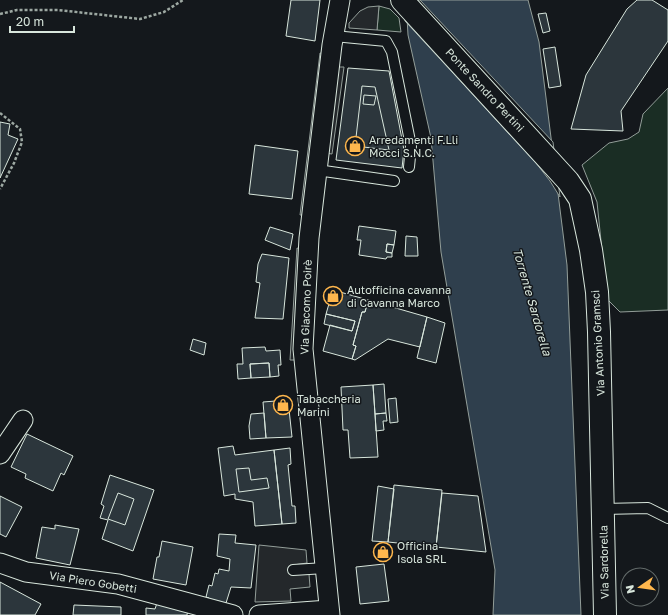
<svg xmlns="http://www.w3.org/2000/svg" width="668" height="615" viewBox="0 0 668 615" font-family="'Golos Text',sans-serif">
	<style>
		.green { fill: #1a2d24; stroke: #939e99 }
		.parking { fill: #24282b; stroke: #939e99 }
		.water { fill: #2f3f4d; stroke: #939e99 }
		.pier { fill: #14181c; stroke: #939e99 }
		.building { fill: #2c363c; stroke: #d8e6dc }
		.lines { fill: none; stroke-linecap: round; stroke-linejoin: round }
		.lane-casing { stroke: #d8e6dc; stroke-width: 12 }
		.street-casing { stroke: #d8e6dc; stroke-width: 21 }
		.secondary-casing { stroke: #d8e6dc; stroke-width: 24 }
		.path { stroke: #9da8a2; stroke-width: 2.5; stroke-dasharray: 3 2; stroke-linecap: butt }
		.lane { stroke: #14181c; stroke-width: 10 }
		.street { stroke: #14181c; stroke-width: 19 }
		.secondary { stroke: #14181c; stroke-width: 22 }
		.labels { text-anchor: middle; stroke-width: 3; stroke-linejoin: round; paint-order: stroke }
		.street-label { font-size: 11px; fill: #d8e6dc; stroke: #14181c }
		.poi-label { font-size: 11px; fill: #d8e6dc; stroke: #14181c; text-anchor: start }
		.water-label { font-size: 12px; font-style: italic; fill: #d8e6dc; stroke: #14181c }
	</style>
	<rect width="100%" height="100%" fill="#14181c"/>
	<path class="green" d="M379,6L390,9L399,18L401,32L377,30Z
		M668,88V310L620,312L607,299L597,202L582,165L609,143L628,139L639,132L643,114Z"/>
	<path class="parking" d="M379,6L377,30L349,28V23L360,11L368,7Z
		M320,53L326,54L306,215H300Z
		M336,67H344L332,154L325,153Z
		M297,248L303,250L296,360H290Z
		M259,545L306,550L307,563L293,565L294,574H309L310,587L290,589L291,601L255,602Z"/>
	<path class="water" d="M406,0H528L539,42L567,265L581,615H493L495,570L441,252L431,138L408,35Z"/>
	<path class="pier" d="M404,0H420L553,142L560,197L550,181L536,163L405,21Z"/>
	<path class="building" d="M291,0H320L315,41L286,36Z
		M637,0H652L668,10V41L621,111L623,131L571,129L586,75L627,9Z
		M546,13L550,31L543,33L538,14Z
		M555,47L561,86L549,88L543,49Z
		M348,68L389,71L404,150L402,168L336,160Z
		M362,86L375,87L389,150L355,146Z
		M364,95L376,96L374,105L363,104Z
		M0,122L10,124L8,135L18,139L0,178Z
		M255,145L298,151L292,199L249,194Z
		M359,226L396,231L394,245L387,244L386,252L392,253V257H387L386,259L359,255L361,240H357Z
		M270,227L293,234L290,250L265,240Z
		M406,236L417,237L418,256H405Z
		M387,244L394,245L392,253L386,252Z
		M262,254L289,258L283,319L255,318L260,283L256,282L258,264Z
		M333,290L368,300L365,312H362L353,345L356,346L352,359L323,351L330,325L352,331L355,321L326,314Z
		M368,300L427,317L420,347L388,339L355,360L352,359L356,346L353,345L362,312H365Z
		M326,314L355,321L352,331L324,324Z
		M427,317L445,323L436,363L417,358Z
		M193,339L206,343L204,355L190,350Z
		M265,347L266,351L280,350L281,365H278L279,376L270,377L269,363L250,364L251,378L238,379L237,364H243L242,348Z
		M269,363L270,377L251,378L250,364Z
		M384,384L386,413L375,414L373,385Z
		M373,385L378,457L350,458L348,430H343L341,387Z
		M396,398L398,422L390,423L388,399Z
		M288,400L292,437L266,438L263,402Z
		M264,413L266,438L250,439L249,426L251,414Z
		M386,413L387,421H383L384,430L376,431L375,414Z
		M27,434L73,456L64,475L61,473L53,491L25,478L26,474L11,467Z
		M233,446L235,455L274,450L282,524L255,526L253,502L235,499V494L224,496L218,448Z
		M290,448L291,464L288,465L292,506H295L296,523L282,524L274,450Z
		M249,468L251,480L267,478L269,488L239,492L236,469Z
		M110,475L154,490L133,551L102,539L108,520L100,518L104,506L101,504Z
		M394,485L442,490L436,547L388,542Z
		M378,486L394,489L388,542L372,541Z
		M118,493L134,499L125,525L108,519Z
		M442,493L478,496L486,552L436,547Z
		M0,496L22,507L6,537L0,534Z
		M55,525L79,529L70,565L36,558L42,527L55,529Z
		M219,534L236,535L235,543L256,545L251,588L231,587L226,603L211,602L209,598L206,597L209,585L212,586L215,573L218,574L219,569L229,571L230,559L217,556Z
		M162,541L193,547L186,585L153,579L157,557H159Z
		M384,564L389,601L360,604L356,567Z
		M0,582L41,604L35,615H0Z
		M157,603L188,610L187,615H146V608L155,609Z
		M74,605L121,607V615H73Z"/>
	<g class="lines">
		<defs>
			<path id="lane" d="M334,36L386,41L392,52L411,146L409,167
				M317,170L394,181
				M603,509L648,508L668,518
				M293,570L325,568"/>
			<path id="street" d="M0,454L23,420
				M0,563L26,572L118,584L233,615
				M259,615L329,610
				M330,615L303,349L309,238L332,45L340,0"/>
			<path id="secondary" d="M402,0L568,181L580,199L591,250L597,292L599,332L605,615"/>
		</defs>
		<use href="#lane" class="lane-casing"/>
		<use href="#street" class="street-casing"/>
		<use href="#secondary" class="secondary-casing"/>
		<path class="path" d="M0,14L17,10H58L140,19L164,12L183,0
			M0,113L20,129L22,142L14,163L0,189"/>
		<use href="#lane" class="lane"/>
		<use href="#street" class="street"/>
		<use href="#secondary" class="secondary"/>
	</g>
	<defs>
		<symbol id="shop-ring" viewBox="-11 -11 22 22"><circle r="9.5" fill="#14181c" stroke="#ffb74d" stroke-width="1.5"/><path d="M-5-2.5h2.3a2.7 3.5 0 0 1 5.4 0H5L5.5 6h-11ZM-1.5-2.5h3a1.5 2.3 0 0 0-3 0Z" fill="#ffb74d"/></symbol>
	</defs>
	<g fill-rule="evenodd">
		<use href="#shop-ring" x="344" y="135" width="22" height="22"/>
		<use href="#shop-ring" x="322" y="285" width="22" height="22"/>
		<use href="#shop-ring" x="272" y="394" width="22" height="22"/>
		<use href="#shop-ring" x="372" y="541" width="22" height="22"/>
	</g>
	<g class="labels">
		<g class="street-label">
			<text transform="translate(485 90) rotate(47)" y="4">Ponte Sandro Pertini</text>
			<text transform="translate(306 307) rotate(-88)" y="4">Via Giacomo Poirè</text>
			<text transform="translate(598 343) rotate(-93)" y="4">Via Antonio Gramsci</text>
			<text transform="translate(604 562) rotate(-91)" y="4">Via Sardorella</text>
			<text transform="translate(93 582) rotate(9)" y="4">Via Piero Gobetti</text>
		</g>
		<g class="poi-label">
			<text x="369" y="144">Arredamenti F.Lli<tspan x="369" dy="13">Mocci S.N.C.</tspan></text>
			<text x="347" y="294">Autofficina cavanna<tspan x="347" dy="13">di Cavanna Marco</tspan></text>
			<text x="297" y="403">Tabaccheria<tspan x="297" dy="13">Marini</tspan></text>
			<text x="397" y="550">Officina<tspan x="397" dy="13">Isola SRL</tspan></text>
		</g>
		<g class="water-label">
			<text transform="translate(532 302) rotate(74)" y="4">Torrente Sardorella</text>
		</g>
	</g>
	<g transform="translate(640 587) rotate(257)"><circle r="19" fill="#14181c" stroke="#626a69"/>
	<path d="M0-3L7 15L0 10L-7 15Z" fill="#ffb74d"/>
	<text y="-6" font-size="11" font-weight="bold" text-anchor="middle" fill="#d8e6dc">N</text>
	</g>
	<path d="M10 26v6h64v-6" fill="none" stroke="#d8e6dc" stroke-width="2"/>
	<text x="16" y="26" font-size="12" fill="#d8e6dc" stroke="#14181c" stroke-width="3" paint-order="stroke">20 m</text>
</svg>
